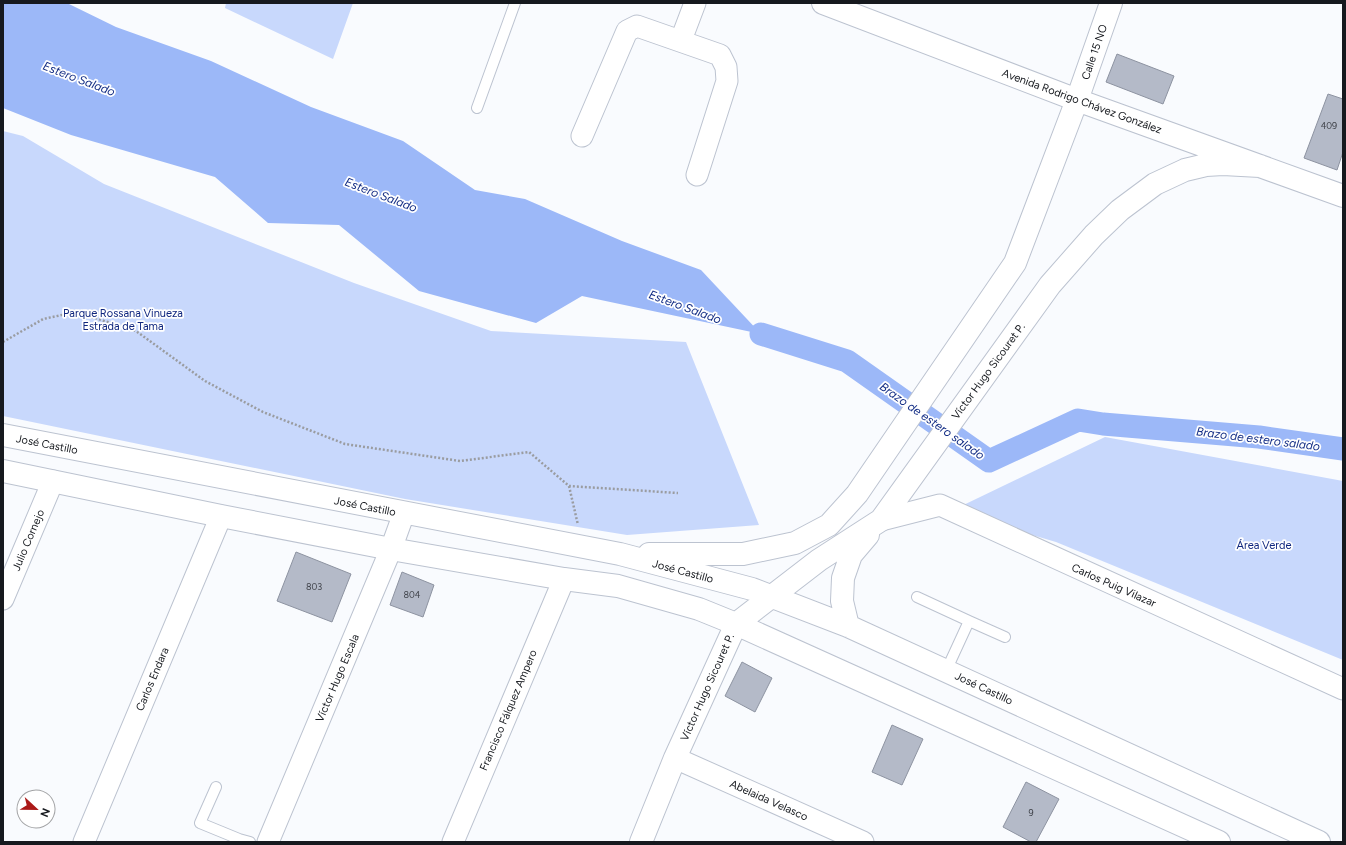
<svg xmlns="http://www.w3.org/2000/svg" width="1346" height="845" viewBox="0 0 1346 845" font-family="Figtree,sans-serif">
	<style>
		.green { fill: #c8d8fc }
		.water { fill: #9cb8f8 }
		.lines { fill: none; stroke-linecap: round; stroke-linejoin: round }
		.canal { stroke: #9cb8f8; stroke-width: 23 }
		.building { fill: #b4bac8; stroke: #8d93a1 }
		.lane-casing { stroke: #bcc3d0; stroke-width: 12 }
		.street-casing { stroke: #bcc3d0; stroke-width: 23 }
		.secondary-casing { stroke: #bcc3d0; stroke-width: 24 }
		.path { stroke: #9a9ca0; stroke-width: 2.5; stroke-dasharray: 2 2; stroke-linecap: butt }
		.lane { stroke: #fff; stroke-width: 10 }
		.street { stroke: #fff; stroke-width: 21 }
		.secondary { stroke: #fff; stroke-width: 22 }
		.labels { text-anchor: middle; stroke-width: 3.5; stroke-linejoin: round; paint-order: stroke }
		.number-label { font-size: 9px; fill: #3e4148 }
		.street-label { font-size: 11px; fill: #16191e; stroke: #fff }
		.park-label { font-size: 11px; fill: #0f267e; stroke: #fff }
		.water-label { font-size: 12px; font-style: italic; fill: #132d85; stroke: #fff }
	</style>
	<rect width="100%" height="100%" fill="#f9fbfe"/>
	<path class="green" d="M226,3H353L333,59L225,8Z
		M3,131L23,136L104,184L354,283L491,331L686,342L759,525L627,535L405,499L3,416Z
		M1105,437L1343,481V660L1056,542L951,511Z"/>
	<path class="water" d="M3,3H64L69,4L116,27L211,61L311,107L403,141L475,190L525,199L622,241L701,270L761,334L582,296L536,323L419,291L339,225L268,223L215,177L71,135L3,108Z"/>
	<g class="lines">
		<path class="canal" d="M761,334L847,361L989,461L1078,420L1103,424L1259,437L1343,449"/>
	</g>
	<path class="building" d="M1117,54L1174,76L1163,104L1106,82Z
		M1328,94L1343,99V152L1337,170L1304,158Z
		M296,552L351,574L332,622L277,601Z
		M402,572L434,585L423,617L390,605Z
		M742,662L772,678L755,712L725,696Z
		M892,725L923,739L902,785L872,772Z
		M1026,782L1059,799L1036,842H1031L1003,827Z"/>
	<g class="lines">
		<defs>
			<path id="lane" d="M477,108L515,3
				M917,597L969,621
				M946,671L969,621L1005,637
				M216,787L200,823L239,839L250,842"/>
			<path id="street" d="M681,40L695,3
				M582,136L627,31L637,26L720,55L726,67L727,81L697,175
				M881,520L940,505L1343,689
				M3,599L53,481
				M675,758L863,842
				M84,842L221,516
				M268,842L391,549L404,513
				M453,842L564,579"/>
			<path id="secondary" d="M823,3L1077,100L1343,196
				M3,435L620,554L752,589L848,626L1319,842
				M3,471L221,516L391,549L564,579L618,586L699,609L736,624L1219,842
				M649,554H743L795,543L829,525L857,494L1015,263L1077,100L1111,3
				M848,626L842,601L843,578L851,555L868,535
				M641,842L675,758L736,624L819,560L881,520L1050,285L1094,235L1120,210L1155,184L1185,170L1206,165L1223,164L1260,166"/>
		</defs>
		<use href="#lane" class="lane-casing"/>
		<use href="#street" class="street-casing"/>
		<use href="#secondary" class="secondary-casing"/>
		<path class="path" d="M3,342L43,319L76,312L136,331L205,381L263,412L345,444L460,461L529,452L569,486L678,493
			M569,486L578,525"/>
		<use href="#lane" class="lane"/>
		<use href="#street" class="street"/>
		<use href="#secondary" class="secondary"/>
	</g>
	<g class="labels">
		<g class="number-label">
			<text x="1329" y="129">409</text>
			<text x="314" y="590">803</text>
			<text x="412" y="598">804</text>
			<text x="1031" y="816">9</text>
		</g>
		<g class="street-label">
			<text transform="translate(1094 52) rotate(-71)" y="4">Calle 15 NO</text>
			<text transform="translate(1082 101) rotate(20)" y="4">Avenida Rodrigo Chávez González</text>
			<text transform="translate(988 371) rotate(-54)" y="4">Víctor Hugo Sicouret P.</text>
			<text transform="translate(47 444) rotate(11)" y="4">José Castillo</text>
			<text transform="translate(365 506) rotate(11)" y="4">José Castillo</text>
			<text transform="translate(28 540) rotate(-67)" y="4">Julio Cornejo</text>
			<text transform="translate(683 571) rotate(15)" y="4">José Castillo</text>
			<text transform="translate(1114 585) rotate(24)" y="4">Carlos Puig Vilazar</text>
			<text transform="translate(337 678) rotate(-67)" y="4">Víctor Hugo Escala</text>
			<text transform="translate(152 679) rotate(-67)" y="4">Carlos Endara</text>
			<text transform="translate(707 687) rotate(-66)" y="4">Víctor Hugo Sicouret P.</text>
			<text transform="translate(984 688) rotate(25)" y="4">José Castillo</text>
			<text transform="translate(508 710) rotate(-67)" y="4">Francisco Fálquez Ampero</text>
			<text transform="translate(769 800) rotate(24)" y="4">Abelaida Velasco</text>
		</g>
		<g class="park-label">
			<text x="123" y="317">Parque Rossana Vinueza<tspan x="123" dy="13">Estrada de Tama</tspan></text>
			<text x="1264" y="549">Área Verde</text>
		</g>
		<g class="water-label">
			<text transform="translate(79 79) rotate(21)" y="4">Estero Salado</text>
			<text transform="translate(381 195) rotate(21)" y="4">Estero Salado</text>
			<text transform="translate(685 307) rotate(20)" y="4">Estero Salado</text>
			<text transform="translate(932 421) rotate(35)" y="4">Brazo de estero salado</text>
			<text transform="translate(1258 439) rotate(7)" y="4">Brazo de estero salado</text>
		</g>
	</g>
	<rect width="1346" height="845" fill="none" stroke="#16191e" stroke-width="8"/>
	<g transform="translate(36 809) rotate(112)"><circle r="19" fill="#ffffff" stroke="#a2a3a5"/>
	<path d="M0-3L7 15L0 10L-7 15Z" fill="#ab1918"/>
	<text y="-6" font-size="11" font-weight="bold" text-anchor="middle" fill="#16191e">N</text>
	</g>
</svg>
